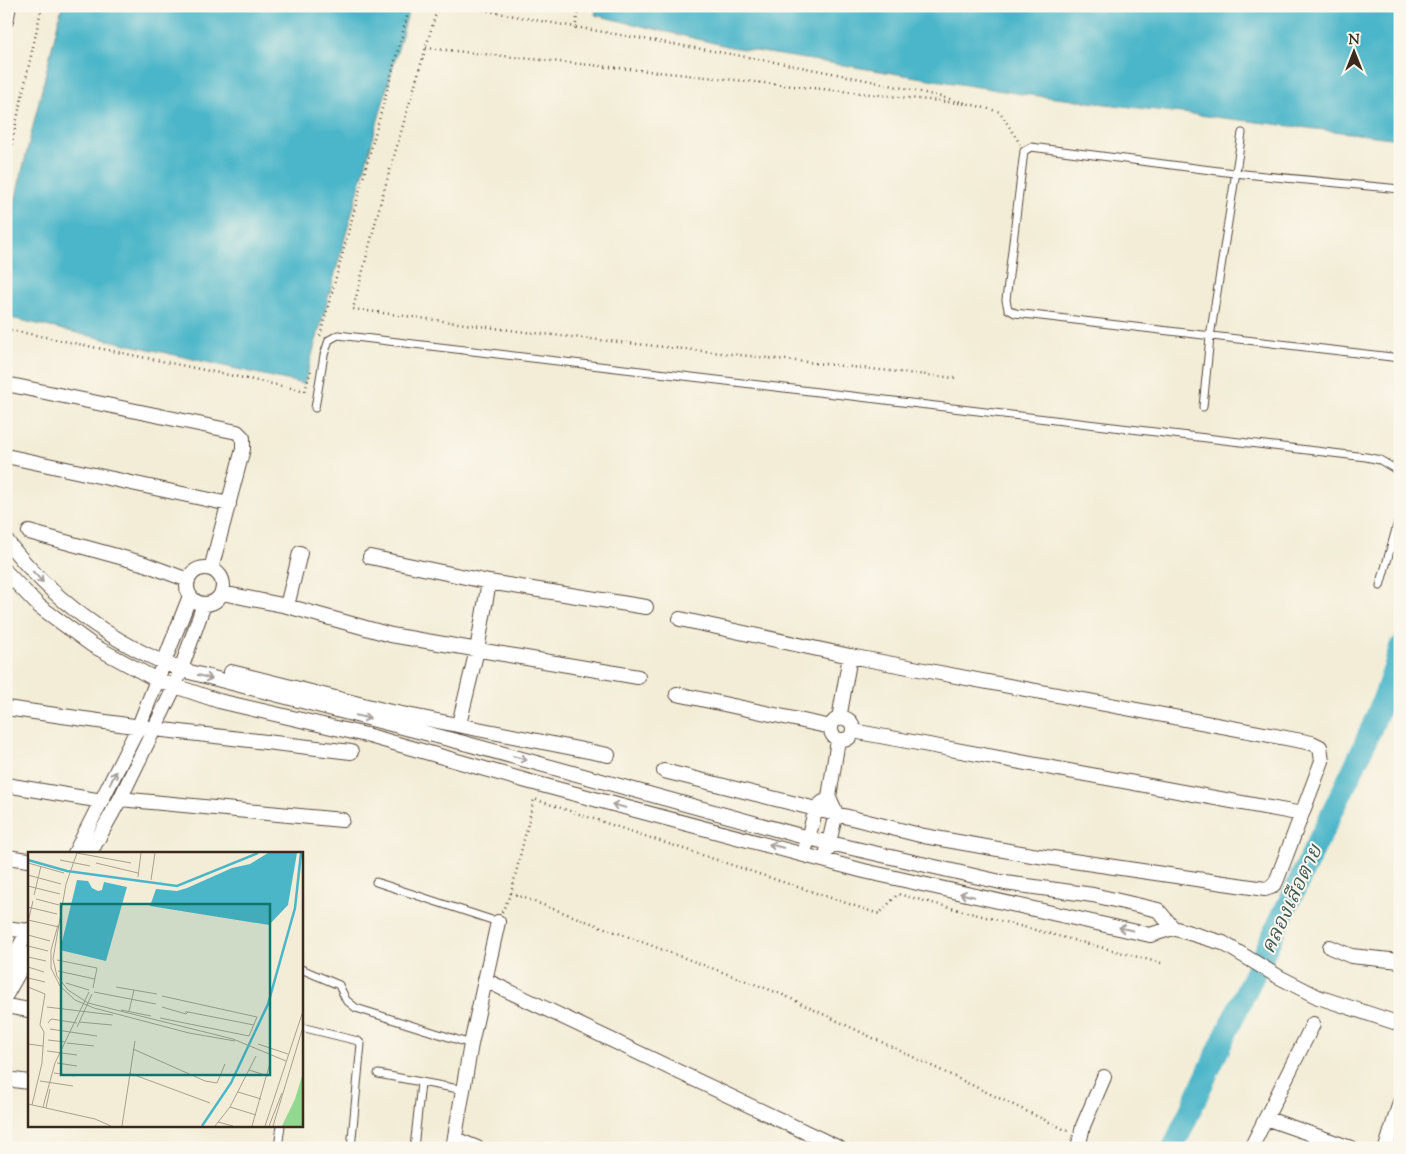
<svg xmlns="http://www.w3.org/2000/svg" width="1406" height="1154" viewBox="0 0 1406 1154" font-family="'Sorts Mill Goudy','Noto Serif Thai',serif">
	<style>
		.water { fill: #4cb6c9; stroke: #447074 }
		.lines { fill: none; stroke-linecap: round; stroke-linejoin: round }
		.river { stroke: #4cb6c9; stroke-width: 22 }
		.service-casing { stroke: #57473a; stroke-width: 9 }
		.minor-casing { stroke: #57473a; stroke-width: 16 }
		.path { stroke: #57473a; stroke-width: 2.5; stroke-dasharray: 1 4; stroke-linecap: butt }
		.service { stroke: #fff; stroke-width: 7 }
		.minor { stroke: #fff; stroke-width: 14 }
		.oneway { stroke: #a79f9a }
		.labels { text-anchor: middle; stroke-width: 4; stroke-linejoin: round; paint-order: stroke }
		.water-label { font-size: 21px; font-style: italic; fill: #415b5a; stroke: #fbf7ec }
		.inset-river { fill: none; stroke: #4cb6c9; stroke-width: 2.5 }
		.inset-road { fill: none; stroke: #a99f8d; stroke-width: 1 }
		.view { fill: #0f766e; fill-opacity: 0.15; stroke: #0f766e; stroke-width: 2.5 }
		.inset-edge { fill: none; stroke: #3b2a1e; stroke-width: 2.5 }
	</style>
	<rect width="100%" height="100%" fill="#fbf7ec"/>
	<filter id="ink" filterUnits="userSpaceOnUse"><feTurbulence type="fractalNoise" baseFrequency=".02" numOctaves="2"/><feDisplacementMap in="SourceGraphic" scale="10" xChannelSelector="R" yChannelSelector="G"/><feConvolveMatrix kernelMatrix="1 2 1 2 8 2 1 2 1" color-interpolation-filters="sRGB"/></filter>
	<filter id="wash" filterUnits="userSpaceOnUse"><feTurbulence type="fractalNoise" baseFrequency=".0096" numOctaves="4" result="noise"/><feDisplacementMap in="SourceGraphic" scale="20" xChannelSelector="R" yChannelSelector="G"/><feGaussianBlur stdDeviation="1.12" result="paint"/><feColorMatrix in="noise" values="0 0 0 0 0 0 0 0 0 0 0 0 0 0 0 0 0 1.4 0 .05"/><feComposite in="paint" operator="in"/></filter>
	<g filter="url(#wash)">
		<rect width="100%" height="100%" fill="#f3edd7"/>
		<path class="water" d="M62,6H410L304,384L6,317V238Z
			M597,6H1400V139L1022,94L731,47L595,15Z"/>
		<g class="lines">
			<path class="river" d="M1173,1148C1217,1051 1263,955 1309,860C1341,793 1381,719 1400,647"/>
		</g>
	</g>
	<g filter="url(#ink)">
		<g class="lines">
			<defs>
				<path id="service" d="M1400,189L1234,173L1031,147L1024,151L1006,300L1008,309L1015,313L1400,358
					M1203,407L1210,337L1242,133
					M315,408L324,355L329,340L338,335L1366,457L1380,460L1400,472
					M1380,586L1400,515
					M376,882L498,922
					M301,969L339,985L346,1000L356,1008L471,1044
					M301,1027L358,1041L361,1044L351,1148
					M378,1074L464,1090
					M278,1148L281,1125
					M414,1148L421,1083"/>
				<path id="minor" d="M6,21L9,6
					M6,384L237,432L243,438V449L211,569
					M6,456L229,504
					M29,532L142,563L188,580
					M6,540C52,600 112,643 182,670L464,743L808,838L1005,883L1093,895L1158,910L1173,928L1223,943L1279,977L1318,997L1400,1024
					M370,557L489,582L646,607
					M187 586a18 18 0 1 1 36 0a18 18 0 1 1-36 0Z
					M6,572L39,606L92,645L157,680L219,701L366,735L527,781L864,871L1150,935L1173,928
					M222,593L287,606L391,635L638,677
					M287,606L300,553
					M231,672L387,711L608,755
					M677,694L831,727
					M6,708L155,729L351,752
					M831 729a11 11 0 1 1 22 0a11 11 0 1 1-22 0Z
					M839,719L850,656
					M459,724L477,650L489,582
					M853,731L1302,814
					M664,771L924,836L1032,855L1265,889L1271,887L1276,882L1322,761L1320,747L1312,743L850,656L680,619
					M6,785L102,801
					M120,799L342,820
					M806,846L816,808L823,802
					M827,851L836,813L829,797L838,740
					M75,853L139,726L190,596
					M90,853L120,799L175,686L204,604
					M6,857L29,860
					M6,928L28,931
					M1330,947L1351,956L1400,961
					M6,970L29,930
					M485,980L839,1148
					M6,995L29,954
					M6,1006L29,1010
					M6,1079L29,1082
					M1268,1119L1351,1148
					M455,1139L477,1148
					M453,1148L471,1044L498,922
					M1078,1148L1083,1126L1104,1077
					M1251,1148L1313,1024
					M1386,1148L1400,1102"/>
			</defs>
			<use href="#service" class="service-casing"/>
			<use href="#minor" class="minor-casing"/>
			<path class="path" d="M438,6L382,197L353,309L525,332L955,378
				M463,6C642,42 824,64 1000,112L1020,144
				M575,29L579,6
				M426,48L967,104
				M6,169L42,6
				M6,329L306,391
				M320,336L410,6
				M305,391L311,370
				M511,893L781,994L1070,1132
				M502,912L511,893L534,799L879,914L898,894L1161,963"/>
			<use href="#service" class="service"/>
			<use href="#minor" class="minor"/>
		</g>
		<defs><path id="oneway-shaft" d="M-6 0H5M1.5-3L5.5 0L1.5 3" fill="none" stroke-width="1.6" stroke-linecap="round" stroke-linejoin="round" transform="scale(1.25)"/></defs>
		<g class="oneway">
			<use href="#oneway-shaft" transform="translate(38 577) rotate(47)"/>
			<use href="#oneway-shaft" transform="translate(205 677) rotate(15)"/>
			<use href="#oneway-shaft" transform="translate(363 717) rotate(14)"/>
			<use href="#oneway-shaft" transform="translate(520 758) rotate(16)"/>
			<use href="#oneway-shaft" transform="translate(113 778) rotate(-64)"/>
			<use href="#oneway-shaft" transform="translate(619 806) rotate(-165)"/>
			<use href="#oneway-shaft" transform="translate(776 846) rotate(-166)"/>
			<use href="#oneway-shaft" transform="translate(967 895) rotate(-167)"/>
			<use href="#oneway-shaft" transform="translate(1126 929) rotate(-167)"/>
		</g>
	</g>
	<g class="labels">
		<g class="water-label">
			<text transform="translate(1291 899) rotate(-65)" y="7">คลองเสือตาย</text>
		</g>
	</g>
	<g transform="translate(28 852)">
		<rect width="275" height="275" fill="#f3edd7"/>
		<path d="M274,224L275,274H254L267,247Z" fill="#92d891"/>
		<path d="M240,1H269L260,53L241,73L122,54L128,37L149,39L159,36L204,16L222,12ZM49,28L60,29L64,36L70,39L74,38L76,30L99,35L78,109L32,98Z" fill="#4cb6c9"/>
		<path class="inset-river" d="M0,8L39,19L149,34L230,1M174,274L203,231L240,152L267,56L273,1"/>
		<path class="inset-road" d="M49,1L38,32L25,107L29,124L40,138L60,151L205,187L258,209M49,1L103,11M32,8L62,14M0,11L36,21M68,11L110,21M0,23L33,32M110,25L113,1M123,28L127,1M0,34L32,42M6,43L13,14M8,47L31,53M0,55L29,62M0,68L31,75M0,70L5,49M30,73L23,98V116L32,134L47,148L66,156L161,181L207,189M0,83L22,89M0,94L20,99M0,105L18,109M29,108L69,116L65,136M0,115L16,120M30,119L67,127M0,126L17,130M38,131L61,138M0,135L17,142L12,173L16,180L14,211L4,253M88,135L129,142M66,140L128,152M19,155L85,163M134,155L158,162L160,160H157M93,158L123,164M101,159L106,138M160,160L226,173M132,166L221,184L229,165L134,144M51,170L84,173M20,171L23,167L49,171M49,175L64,142M22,177L69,184M20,188L37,190M39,191L66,194M0,192L15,194M230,192L260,202M105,197L177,229L189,231L197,212M19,199L49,203M29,211L49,214M221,218L240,224M26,221L46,224M101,221L182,251M12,229L45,234M210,240L233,247M0,252L67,267L83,274M15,255L27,211L61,140M202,255L228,263M18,256L22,237M190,270L205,274M94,274L107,189M187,274L202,255L228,204M224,274L242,211M237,274L275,159M241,274L254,241M245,274L275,175"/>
		<path class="view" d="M33,52H242V223H33Z"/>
		<rect width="275" height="275" class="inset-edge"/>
	</g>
	<rect width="1406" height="1154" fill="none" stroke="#fbf7ec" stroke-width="25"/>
	<g transform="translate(1354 52)" stroke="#fbf7ec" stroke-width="4" paint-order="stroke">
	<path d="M0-4L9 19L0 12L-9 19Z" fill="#3b2a1e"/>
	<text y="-8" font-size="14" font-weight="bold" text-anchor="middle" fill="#3b2a1e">N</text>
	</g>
</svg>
